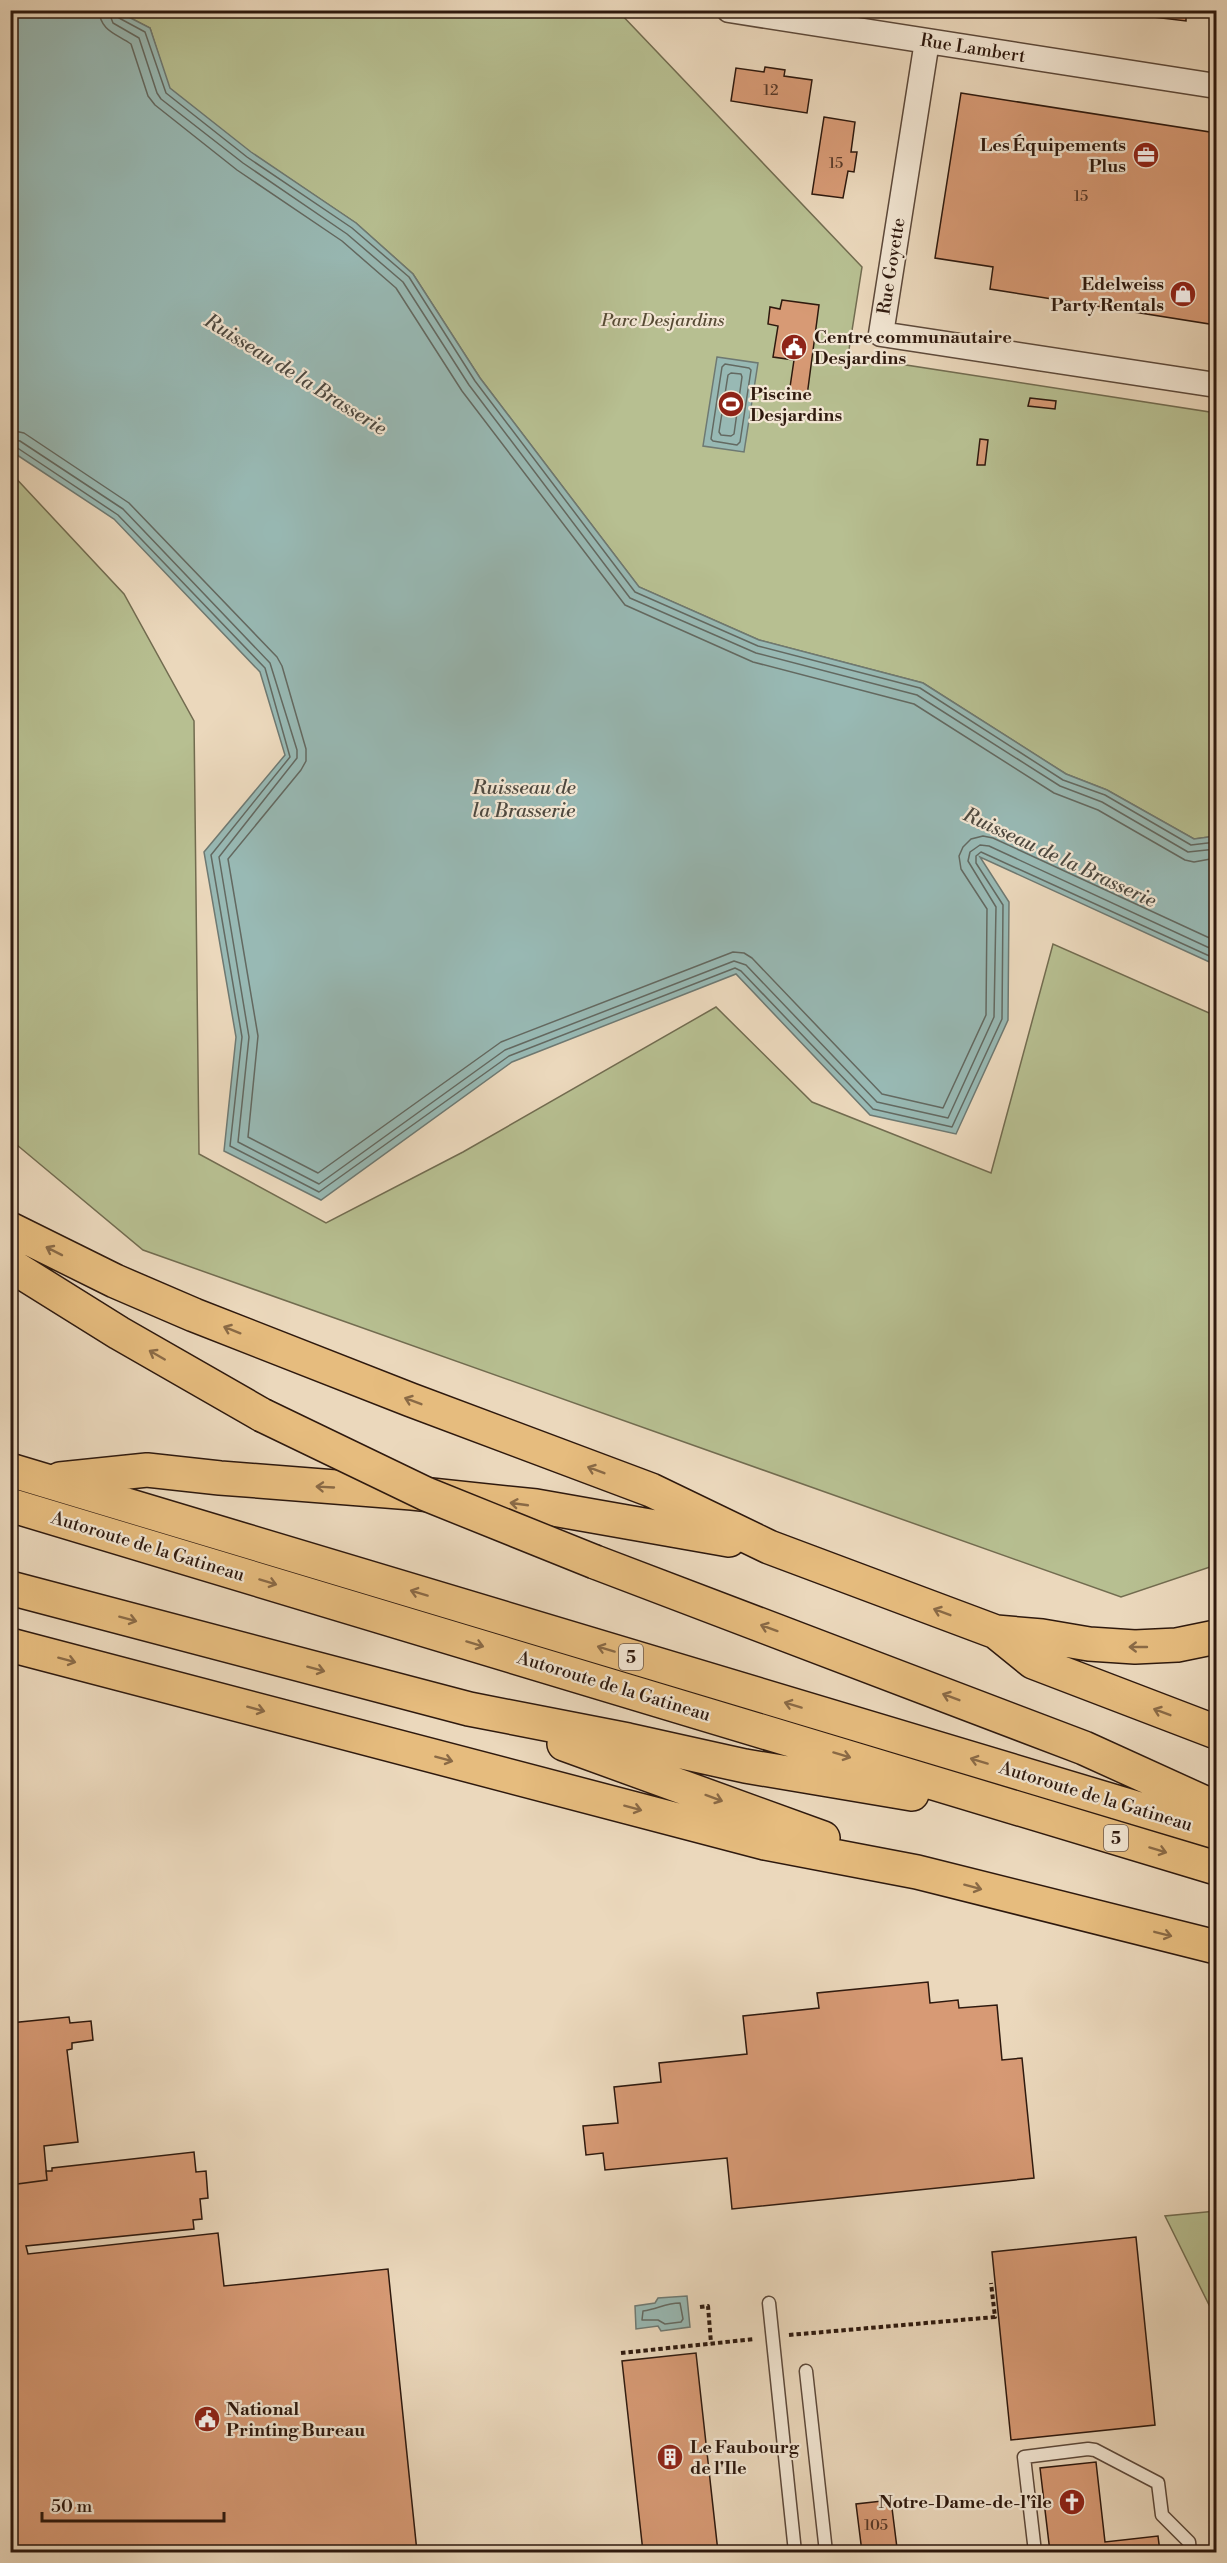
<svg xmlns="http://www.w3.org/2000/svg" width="1227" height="2563" viewBox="0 0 1227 2563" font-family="'Libre Bodoni',serif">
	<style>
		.green { fill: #b7bf91; stroke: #726c50; stroke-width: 1.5 }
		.water { fill: #98b9b4; stroke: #6e7972; stroke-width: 1.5 }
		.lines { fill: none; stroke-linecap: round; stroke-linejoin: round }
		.shore { stroke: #636961; stroke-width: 1.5 }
		.building { fill: #d79a75; stroke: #2e190e; stroke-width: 1.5 }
		.lane-casing { stroke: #5d493a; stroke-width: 15 }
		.street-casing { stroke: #5d493a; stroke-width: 27 }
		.highway-casing { stroke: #2e190e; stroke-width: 36 }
		.path { stroke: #2e190e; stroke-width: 4; stroke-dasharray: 4.5 3; stroke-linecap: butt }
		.lane { stroke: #f2e6d3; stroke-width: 12 }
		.street { stroke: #f2e6d3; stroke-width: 24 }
		.highway { stroke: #e6bc7e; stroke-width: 33 }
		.highway-bridge-casing { stroke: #2e190e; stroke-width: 36; stroke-linecap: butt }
		.highway-bridge { stroke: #e6bc7e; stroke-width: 33 }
		.oneway { stroke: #8a6a46 }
		.labels { text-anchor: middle; stroke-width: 4.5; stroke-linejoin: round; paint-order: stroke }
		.number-label { font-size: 15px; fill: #583928 }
		.shield { fill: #f2e6d3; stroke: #695649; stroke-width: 1.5 }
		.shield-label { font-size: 16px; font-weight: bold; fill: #2e190e }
		.street-label { font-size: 18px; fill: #2e190e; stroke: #f2e6d3 }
		.poi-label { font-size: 18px; font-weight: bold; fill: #2e190e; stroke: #f2e6d3; text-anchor: start }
		.park-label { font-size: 18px; font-style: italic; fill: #574b35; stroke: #f2e6d3 }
		.water-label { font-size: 20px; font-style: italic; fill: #4e4940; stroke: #f2e6d3 }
	</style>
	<rect width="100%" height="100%" fill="#ebd8bc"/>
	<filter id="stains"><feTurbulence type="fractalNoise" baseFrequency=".00333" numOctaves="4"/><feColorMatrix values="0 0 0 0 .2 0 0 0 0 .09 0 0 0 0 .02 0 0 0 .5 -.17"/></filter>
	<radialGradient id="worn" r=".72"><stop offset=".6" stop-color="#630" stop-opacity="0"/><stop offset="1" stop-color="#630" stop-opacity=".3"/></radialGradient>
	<path class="green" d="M117,11H618L862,267L848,356L1216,413V836L1194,839L1107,790L1066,774L923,683L759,640L639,587L480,378L413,274L356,223L250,152L169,88L150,28Z
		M11,473L124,594L194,721L199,1154L326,1223L463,1152L716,1007L812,1102L991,1173L1053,944L1216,1016V1565L1121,1597L143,1250L11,1140Z
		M1216,2211V2319L1165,2216Z"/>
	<path class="water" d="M10,11H117L150,28L170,88L251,152L356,223L413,274L480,378L639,587L759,640L923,683L1066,774L1107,790L1194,839L1216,836V965L980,857L1009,902L1008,1020L956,1134L870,1115L736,974L512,1062L321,1200L224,1151L236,1037L204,852L285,755L260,672L114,519L11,451Z
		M717,357L758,363L744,452L703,446Z
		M687,2296L690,2327L661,2331L658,2326L636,2329L635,2306L655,2303L658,2298Z"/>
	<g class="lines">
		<path class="shore" d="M99,10C100,31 117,34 131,44L148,96L155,105L237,170L342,241L396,288L462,391L625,605L753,662L914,704L1054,793L1098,810L1185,860L1194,862L1216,858
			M108,10L113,23L139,38L157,93L161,99L243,163L347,234L403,282L469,385L630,598L756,653L917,695L1060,786L1102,802L1188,852L1216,849
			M116,10L119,18L145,32L166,93L247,157L352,228L409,277L475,381L635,592L758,646L920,688L1063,780L1105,795L1191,845L1216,842
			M725,364L749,368L751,370L740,442L737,445L713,441L711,439L722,367Z
			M731,373L741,374L742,377L734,434L731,436L721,435L719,432L728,375Z
			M10,430L24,433L129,503L277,657L282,666L306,749V761L301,770L228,859L258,1036L248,1137L318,1173L501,1042L733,952L744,953L752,958L882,1094L943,1108L986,1015L987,909L961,869L959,856L963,847L971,839L983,836L993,838L1216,941
			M10,439L20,441L123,509L270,663L297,750V758L219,857L249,1037L238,1142L319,1184L505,1050L734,961L746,965L877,1102L948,1118L994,1017L996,907L968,861L970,852L980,845L989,846L1216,951
			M10,446L16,447L118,515L265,668L290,757L211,855L242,1037L230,1146L319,1192L509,1056L735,968L741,971L873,1109L952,1127L1002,1019L1003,905L976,863V856L981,852L1216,959
			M680,2303L683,2319L681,2322L665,2324L658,2320H642L643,2311C658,2309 665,2303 680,2303Z"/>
	</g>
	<path class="building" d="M1155,10H1195L1194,17L1186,16V21L1154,17Z
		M765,67L785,70L784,76L812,80L807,113L731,101L736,68L764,72Z
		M961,93L1216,133V325L990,289L993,267L935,258Z
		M824,117L855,122L851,152H857L854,172L848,171L843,198L812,194Z
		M782,300L819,305L807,396L789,394L794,360L773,357L778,326L768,324L770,307L780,309Z
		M1030,398L1056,401L1055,409L1028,406Z
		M980,439L988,440L985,465H977Z
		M928,1982L930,2003L958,2000L959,2008L997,2005L1002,2060L1022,2058L1034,2178L732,2209L727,2158L605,2170L603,2153L586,2155L583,2126L618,2123L614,2087L661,2082L659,2063L747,2054L743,2016L819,2008L817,1993Z
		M69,2017L70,2023L91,2021L93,2040L72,2043V2049L67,2050L78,2142L44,2146L47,2180L10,2185V2023Z
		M194,2152L196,2172L206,2171L208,2198L200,2199L202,2219L193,2220L194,2229L26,2246L28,2254L218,2233L224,2286L388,2269L417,2552H10V2256L16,2255L15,2247L10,2248V2185L47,2180L46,2171H52V2168Z
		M1136,2237L1155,2425L1011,2440L992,2252Z
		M696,2353L718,2552H643L622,2361Z
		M1096,2462L1105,2542L1158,2536L1160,2552H1050L1040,2468Z
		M891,2500L897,2548L914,2546L915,2552H862L856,2504Z"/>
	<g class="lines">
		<defs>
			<path id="lane" d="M769,2303L795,2552
				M806,2371L826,2552
				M1035,2552L1024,2457L1088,2449L1095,2450L1158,2483L1162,2515L1189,2542L1190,2552"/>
			<path id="street" d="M729,10L1216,86
				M927,41L881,334L1216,385"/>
			<path id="highway" d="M10,1229L115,1281L194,1315L411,1400L651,1490L769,1547L996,1632L1042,1636L1089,1644L1135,1647L1177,1645L1216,1637
				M10,1265L119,1333L262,1415
				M10,1470L1216,1832
				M60,1479L147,1470L220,1478L412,1493L536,1506L729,1540
				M10,1505L1216,1868
				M595,1562L1084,1748L1216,1808
				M10,1588L469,1709L628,1740L745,1766L912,1794
				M996,1632L1033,1662L1216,1732
				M10,1645L765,1843L917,1872L1216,1947
				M564,1744L823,1838"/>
		</defs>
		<use href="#lane" class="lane-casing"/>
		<use href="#street" class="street-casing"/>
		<use href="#highway" class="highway-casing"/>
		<path class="path" d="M700,2307L708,2306L711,2343
			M789,2335L995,2317L991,2283
			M621,2353L755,2339"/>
		<use href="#lane" class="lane"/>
		<use href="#street" class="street"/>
		<use href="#highway" class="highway"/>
		<defs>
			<path id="highway-bridge" d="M262,1415L426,1494L595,1562"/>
		</defs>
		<use href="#highway-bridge" class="highway-bridge-casing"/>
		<use href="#highway-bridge" class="highway-bridge"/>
	</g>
	<defs><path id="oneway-shaft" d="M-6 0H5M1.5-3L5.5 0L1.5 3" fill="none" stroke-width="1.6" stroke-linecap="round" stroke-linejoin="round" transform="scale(1.5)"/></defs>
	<g class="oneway">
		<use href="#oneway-shaft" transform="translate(54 1251) rotate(-153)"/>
		<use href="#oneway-shaft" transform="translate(232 1330) rotate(-158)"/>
		<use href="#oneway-shaft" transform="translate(157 1355) rotate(-150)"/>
		<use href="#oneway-shaft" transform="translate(413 1401) rotate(-159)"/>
		<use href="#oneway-shaft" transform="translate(596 1470) rotate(-159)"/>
		<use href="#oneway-shaft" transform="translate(325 1487) rotate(-177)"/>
		<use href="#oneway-shaft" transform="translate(519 1504) rotate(-172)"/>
		<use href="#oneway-shaft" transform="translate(268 1582) rotate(17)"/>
		<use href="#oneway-shaft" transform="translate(419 1593) rotate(-163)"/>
		<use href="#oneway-shaft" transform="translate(942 1612) rotate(-159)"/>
		<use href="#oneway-shaft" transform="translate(128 1619) rotate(15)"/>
		<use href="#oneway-shaft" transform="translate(769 1628) rotate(-160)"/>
		<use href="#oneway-shaft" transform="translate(475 1644) rotate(17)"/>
		<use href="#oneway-shaft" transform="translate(1138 1647) rotate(-180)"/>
		<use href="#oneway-shaft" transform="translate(606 1649) rotate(-163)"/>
		<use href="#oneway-shaft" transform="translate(67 1660) rotate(15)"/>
		<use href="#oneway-shaft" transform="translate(316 1669) rotate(15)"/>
		<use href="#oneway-shaft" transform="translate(951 1697) rotate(-159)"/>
		<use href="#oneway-shaft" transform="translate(793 1705) rotate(-163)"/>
		<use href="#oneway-shaft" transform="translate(256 1709) rotate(15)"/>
		<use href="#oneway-shaft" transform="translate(1162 1712) rotate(-159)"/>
		<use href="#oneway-shaft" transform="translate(842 1755) rotate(17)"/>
		<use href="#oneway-shaft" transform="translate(444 1759) rotate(15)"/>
		<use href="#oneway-shaft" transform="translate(979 1761) rotate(-163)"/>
		<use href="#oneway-shaft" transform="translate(714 1798) rotate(20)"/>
		<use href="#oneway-shaft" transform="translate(633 1808) rotate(15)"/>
		<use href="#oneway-shaft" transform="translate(1158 1850) rotate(17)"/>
		<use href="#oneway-shaft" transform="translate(973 1887) rotate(15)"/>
		<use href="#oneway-shaft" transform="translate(1163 1934) rotate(14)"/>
	</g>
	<defs>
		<symbol id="office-disc" viewBox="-11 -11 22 22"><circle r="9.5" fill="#8f2418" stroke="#f2e6d3"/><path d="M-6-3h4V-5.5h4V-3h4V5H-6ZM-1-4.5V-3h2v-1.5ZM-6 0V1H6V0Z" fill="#fff"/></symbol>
		<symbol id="shop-disc" viewBox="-11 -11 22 22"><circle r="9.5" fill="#8f2418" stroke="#f2e6d3"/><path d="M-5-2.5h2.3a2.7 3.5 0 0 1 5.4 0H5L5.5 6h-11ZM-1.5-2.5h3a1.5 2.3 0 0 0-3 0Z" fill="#fff"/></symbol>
		<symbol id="civic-disc" viewBox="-11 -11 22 22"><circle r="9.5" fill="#8f2418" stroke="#f2e6d3"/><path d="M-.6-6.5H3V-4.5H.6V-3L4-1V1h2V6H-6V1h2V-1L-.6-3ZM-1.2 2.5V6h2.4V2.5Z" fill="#fff"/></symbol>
		<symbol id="stadium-disc" viewBox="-11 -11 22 22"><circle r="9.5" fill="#8f2418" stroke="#f2e6d3"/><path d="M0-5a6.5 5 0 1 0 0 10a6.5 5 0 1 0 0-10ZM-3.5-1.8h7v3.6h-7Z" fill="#fff"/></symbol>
		<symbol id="building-disc" viewBox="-11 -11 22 22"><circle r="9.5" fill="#8f2418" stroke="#f2e6d3"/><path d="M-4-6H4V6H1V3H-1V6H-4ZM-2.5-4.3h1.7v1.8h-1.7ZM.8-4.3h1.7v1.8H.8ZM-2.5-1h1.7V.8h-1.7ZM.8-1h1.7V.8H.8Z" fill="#fff"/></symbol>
		<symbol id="church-disc" viewBox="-11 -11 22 22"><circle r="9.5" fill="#8f2418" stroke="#f2e6d3"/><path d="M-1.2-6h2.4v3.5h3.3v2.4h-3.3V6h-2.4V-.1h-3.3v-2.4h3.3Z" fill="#fff"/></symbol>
	</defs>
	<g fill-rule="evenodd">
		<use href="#office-disc" x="1131" y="140" width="30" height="30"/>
		<use href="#shop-disc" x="1168" y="279" width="30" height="30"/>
		<use href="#civic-disc" x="779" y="332" width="30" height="30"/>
		<use href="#stadium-disc" x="716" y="389" width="30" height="30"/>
		<use href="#civic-disc" x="192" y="2404" width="30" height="30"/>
		<use href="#building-disc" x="655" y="2442" width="30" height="30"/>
		<use href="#church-disc" x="1057" y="2487" width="30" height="30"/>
	</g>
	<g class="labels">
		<g class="number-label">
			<text x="771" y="95">12</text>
			<text x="836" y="168">15</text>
			<text x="1081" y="201">15</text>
			<text x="876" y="2530">105</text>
		</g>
		<g class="shield">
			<rect x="619" y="1644" width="24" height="26" rx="4.5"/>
			<rect x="1104" y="1825" width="24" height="26" rx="4.5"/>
		</g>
		<g class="shield-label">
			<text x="631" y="1663">5</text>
			<text x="1116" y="1844">5</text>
		</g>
		<g class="street-label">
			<text transform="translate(973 48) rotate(9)" y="6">Rue Lambert</text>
			<text transform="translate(891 266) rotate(-81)" y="6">Rue Goyette</text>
			<text transform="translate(148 1546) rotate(17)" y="6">Autoroute de la Gatineau</text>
			<text transform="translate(614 1686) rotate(17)" y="6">Autoroute de la Gatineau</text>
			<text transform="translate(1096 1796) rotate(17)" y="6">Autoroute de la Gatineau</text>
		</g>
		<g class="poi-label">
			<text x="1126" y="151" text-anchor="end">Les Équipements<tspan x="1126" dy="21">Plus</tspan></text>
			<text x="1164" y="290" text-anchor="end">Edelweiss<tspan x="1164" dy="21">Party Rentals</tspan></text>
			<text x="814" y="343">Centre communautaire<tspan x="814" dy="21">Desjardins</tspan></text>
			<text x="750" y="400">Piscine<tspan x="750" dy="21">Desjardins</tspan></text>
			<text x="226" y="2415">National<tspan x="226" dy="21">Printing Bureau</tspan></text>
			<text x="690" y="2453">Le Faubourg<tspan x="690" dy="21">de l'Ile</tspan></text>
			<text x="1052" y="2508" text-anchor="end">Notre-Dame-de-l'île</text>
		</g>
		<g class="park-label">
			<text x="663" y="326">Parc Desjardins</text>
		</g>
		<g class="water-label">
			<text transform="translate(296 374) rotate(32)" y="7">Ruisseau de la Brasserie</text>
			<text x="524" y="794">Ruisseau de<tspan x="524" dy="23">la Brasserie</tspan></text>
			<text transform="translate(1060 857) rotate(25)" y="7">Ruisseau de la Brasserie</text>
		</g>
	</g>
	<rect width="1227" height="2563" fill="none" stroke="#ebd8bc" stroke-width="36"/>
	<rect x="12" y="12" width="1203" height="2539" fill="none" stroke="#2e190e" stroke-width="3"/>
	<rect x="18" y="18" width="1191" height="2527" fill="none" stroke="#2e190e" stroke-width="1.5"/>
	<path d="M42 2512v9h182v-9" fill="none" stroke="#2e190e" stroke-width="3"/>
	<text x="51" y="2512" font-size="18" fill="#2e190e" stroke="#f2e6d3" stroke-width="4.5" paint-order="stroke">50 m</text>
	<rect width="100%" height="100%" filter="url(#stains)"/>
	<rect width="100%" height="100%" fill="url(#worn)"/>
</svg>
